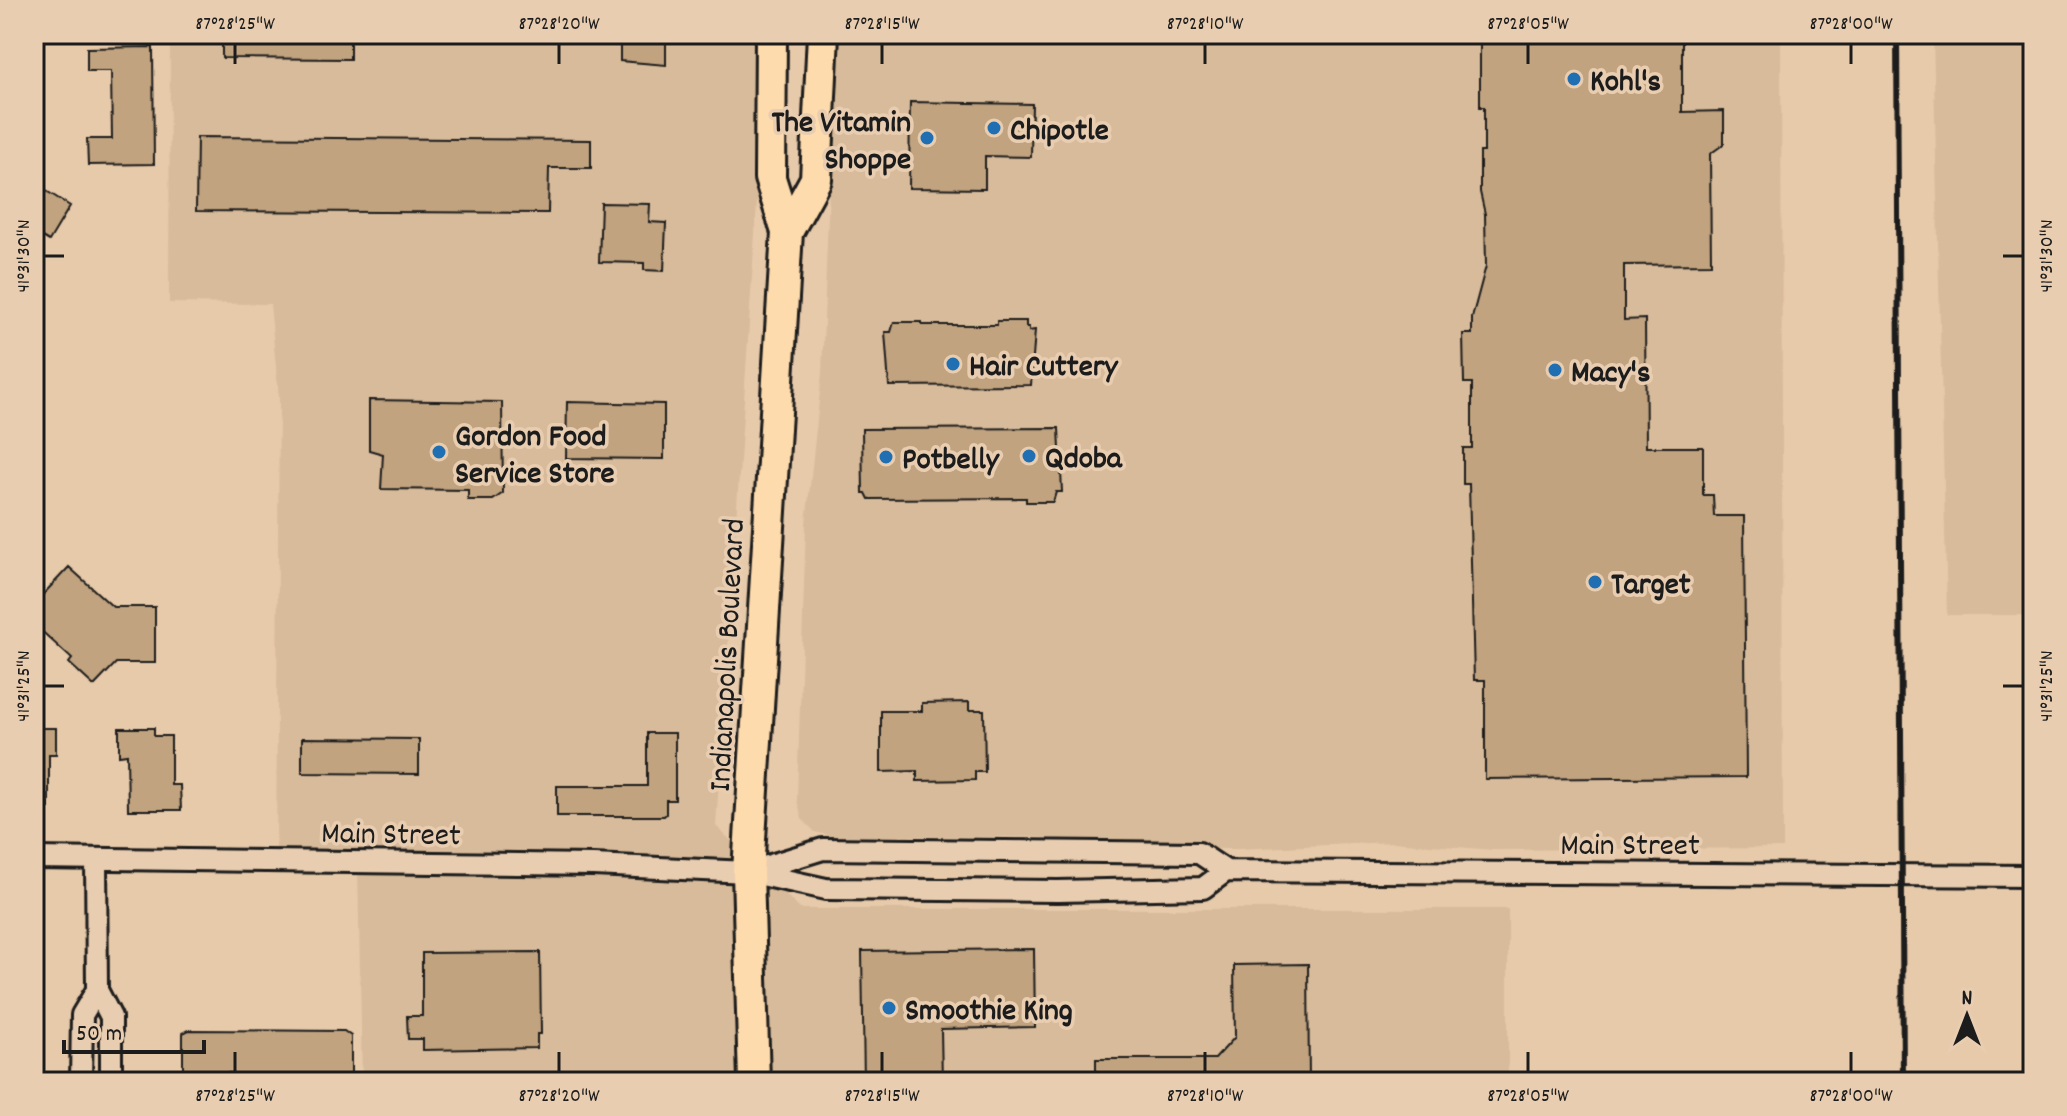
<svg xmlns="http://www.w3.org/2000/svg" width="2067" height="1116" viewBox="0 0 2067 1116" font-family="Dekko,sans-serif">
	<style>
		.built { fill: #d8bb9a }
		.building { fill: #c1a37f; stroke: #1c1c1c; stroke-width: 2 }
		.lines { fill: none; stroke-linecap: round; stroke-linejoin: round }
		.minor-casing { stroke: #1c1c1c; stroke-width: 26 }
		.highway-casing { stroke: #1c1c1c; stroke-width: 36 }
		.minor { stroke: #e9cdb0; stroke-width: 20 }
		.highway { stroke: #fedbac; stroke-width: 30 }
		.rail { stroke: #1c1c1c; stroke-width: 6 }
		.ticks { fill: none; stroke: #1c1c1c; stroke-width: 3 }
		.poi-dot { fill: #1f6fb2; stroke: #e9cdb0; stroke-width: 3 }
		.labels { text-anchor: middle; stroke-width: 7; stroke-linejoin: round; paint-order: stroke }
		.poi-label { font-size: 32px; font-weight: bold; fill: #1c1c1c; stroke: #e9cdb0; text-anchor: start }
		.street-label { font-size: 32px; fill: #1c1c1c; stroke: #e9cdb0 }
		.neatline { fill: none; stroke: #1c1c1c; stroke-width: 3 }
		.ticks-label { font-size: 20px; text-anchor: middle; fill: #1c1c1c }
	</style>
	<rect width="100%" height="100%" fill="#e7caaa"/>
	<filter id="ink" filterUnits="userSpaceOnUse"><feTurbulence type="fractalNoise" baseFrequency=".0125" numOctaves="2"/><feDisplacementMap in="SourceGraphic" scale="16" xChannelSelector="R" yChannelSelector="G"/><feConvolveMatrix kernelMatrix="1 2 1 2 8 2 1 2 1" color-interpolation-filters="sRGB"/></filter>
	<g filter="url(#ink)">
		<path class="built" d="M170,34H768L716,826L800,909H1508V1082H362L358,863L276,861L279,398L270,304L169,303Z
			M835,34H1781L1783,848L1494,850L1393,842L1238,849L1140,848L1040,837L831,836L815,832L802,819L797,800L806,523L822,373Z
			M1933,34H2033V615H1947Z"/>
		<path class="building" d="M222,34H350V59L222,58Z
			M620,34H666V65L620,61Z
			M1480,34H1682V112L1724,111V144L1710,154L1711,264L1624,265V320L1645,319L1646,447H1703V495H1713L1714,516H1744L1746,777L1485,779V680H1474L1469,484H1463V448H1472V383H1464L1463,334H1472V318L1486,266L1485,214L1480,192V152H1484V107H1480Z
			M153,47L154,164L88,165L87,139H112L111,71H87V48Z
			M910,102L1032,104L1031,157L985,156V189L909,188Z
			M197,137L591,140V168H549L548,213L196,211Z
			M34,183L70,206L49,241L34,232Z
			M601,203L650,204L649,222L666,223L664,271L644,270V263L599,262Z
			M997,321H1026V327H1029V331L1035,330L1031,385L889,386L885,332H891L894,322H922V325H997Z
			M369,400L502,402L503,493L493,500H468V490L381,489L383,454L369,450Z
			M567,402L664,404V459L566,458Z
			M1059,428L1062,492H1056L1053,502H1026V498L869,499L866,493H863L862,429Z
			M69,567L113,607H155V663H116L94,686L69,663L72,659L34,624V604Z
			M969,702V710H984L985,772H975V780L917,781V771L881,772V711H922V703Z
			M34,728H56V754H49V808H34Z
			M119,728H154V736H171V785H180L181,810H128L127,754L119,755Z
			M647,733H675V800H666V814L664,816H557V786H647Z
			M302,738L419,739V774L302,773Z
			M1034,949L1035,1027L941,1029L942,1082H864L862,951Z
			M540,952L541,1034H537V1048L423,1050V1039H408L407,1016H422V953Z
			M1308,964L1309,1082H1096V1059H1215L1235,1037L1234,965Z
			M189,1030L344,1031L351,1036V1082H233V1073H183V1033Z"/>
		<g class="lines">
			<defs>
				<path id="minor" d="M34,858L593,865L748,872L826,889L1058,891L1203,888L1226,871
					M96,859L97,990L111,1017V1082
					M748,872L823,849L1199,853L1226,871L2033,876
					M81,1082L82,1015L97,990"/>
				<path id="highway" d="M787,232L816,179L823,34
					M754,1082L748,872L787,232L770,178L771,34"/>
			</defs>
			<use href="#minor" class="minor-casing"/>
			<use href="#highway" class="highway-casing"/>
			<use href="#minor" class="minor"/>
			<use href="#highway" class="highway"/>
			<path class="rail" d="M1897,34L1903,1082"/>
		</g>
	</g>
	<path class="ticks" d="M235,44V64M559,44V64M882,44V64M1205,44V64M1528,44V64M1851,44V64M44,256H64M2003,256H2023M44,686H64M2003,686H2023M235,1052V1072M559,1052V1072M882,1052V1072M1205,1052V1072M1528,1052V1072M1851,1052V1072"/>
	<g class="poi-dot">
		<circle cx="1574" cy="79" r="8"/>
		<circle cx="994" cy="128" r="8"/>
		<circle cx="927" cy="138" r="8"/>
		<circle cx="953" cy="364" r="8"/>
		<circle cx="1555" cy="370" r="8"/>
		<circle cx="439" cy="452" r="8"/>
		<circle cx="1029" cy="456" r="8"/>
		<circle cx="886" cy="457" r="8"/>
		<circle cx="1595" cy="582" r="8"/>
		<circle cx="889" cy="1008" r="8"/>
	</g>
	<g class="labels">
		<g class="poi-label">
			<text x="1590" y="90">Kohl's</text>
			<text x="911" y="131" text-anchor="end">The Vitamin<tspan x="911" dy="37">Shoppe</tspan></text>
			<text x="1010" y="139">Chipotle</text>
			<text x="969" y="375">Hair Cuttery</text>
			<text x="1571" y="381">Macy's</text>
			<text x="455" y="445">Gordon Food<tspan x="455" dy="37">Service Store</tspan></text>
			<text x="1045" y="467">Qdoba</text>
			<text x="902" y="468">Potbelly</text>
			<text x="1611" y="593">Target</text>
			<text x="905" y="1019">Smoothie King</text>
		</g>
		<g class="street-label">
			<text transform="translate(725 655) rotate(-87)" y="11">Indianapolis Boulevard</text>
			<text transform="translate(391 832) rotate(1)" y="11">Main Street</text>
			<text x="1630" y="854">Main Street</text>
		</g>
	</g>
	<rect width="2067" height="1116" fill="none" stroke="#e9cdb0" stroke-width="88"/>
	<g transform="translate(1967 1016)" stroke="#e9cdb0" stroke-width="6" paint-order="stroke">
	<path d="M0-6L14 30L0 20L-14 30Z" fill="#1c1c1c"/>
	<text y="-12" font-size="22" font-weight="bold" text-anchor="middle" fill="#1c1c1c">N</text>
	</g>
	<path d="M64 1040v12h140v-12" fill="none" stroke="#1c1c1c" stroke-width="4"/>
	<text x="76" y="1040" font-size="24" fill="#1c1c1c" stroke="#e9cdb0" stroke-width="6" paint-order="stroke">50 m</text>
	<rect x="44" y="44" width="1979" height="1028" class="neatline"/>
	<g class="ticks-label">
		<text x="235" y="29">87°28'25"W</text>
		<text x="559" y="29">87°28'20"W</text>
		<text x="882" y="29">87°28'15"W</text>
		<text x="1205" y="29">87°28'10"W</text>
		<text x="1528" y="29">87°28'05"W</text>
		<text x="1851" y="29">87°28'00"W</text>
		<text transform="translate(22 256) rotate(-90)" y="7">41°31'30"N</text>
		<text transform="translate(2045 256) rotate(-90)" y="7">41°31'30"N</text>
		<text transform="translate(22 686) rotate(-90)" y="7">41°31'25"N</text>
		<text transform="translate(2045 686) rotate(-90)" y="7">41°31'25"N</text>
		<text x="235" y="1101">87°28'25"W</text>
		<text x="559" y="1101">87°28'20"W</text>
		<text x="882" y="1101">87°28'15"W</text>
		<text x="1205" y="1101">87°28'10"W</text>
		<text x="1528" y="1101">87°28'05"W</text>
		<text x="1851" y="1101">87°28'00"W</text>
	</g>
</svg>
